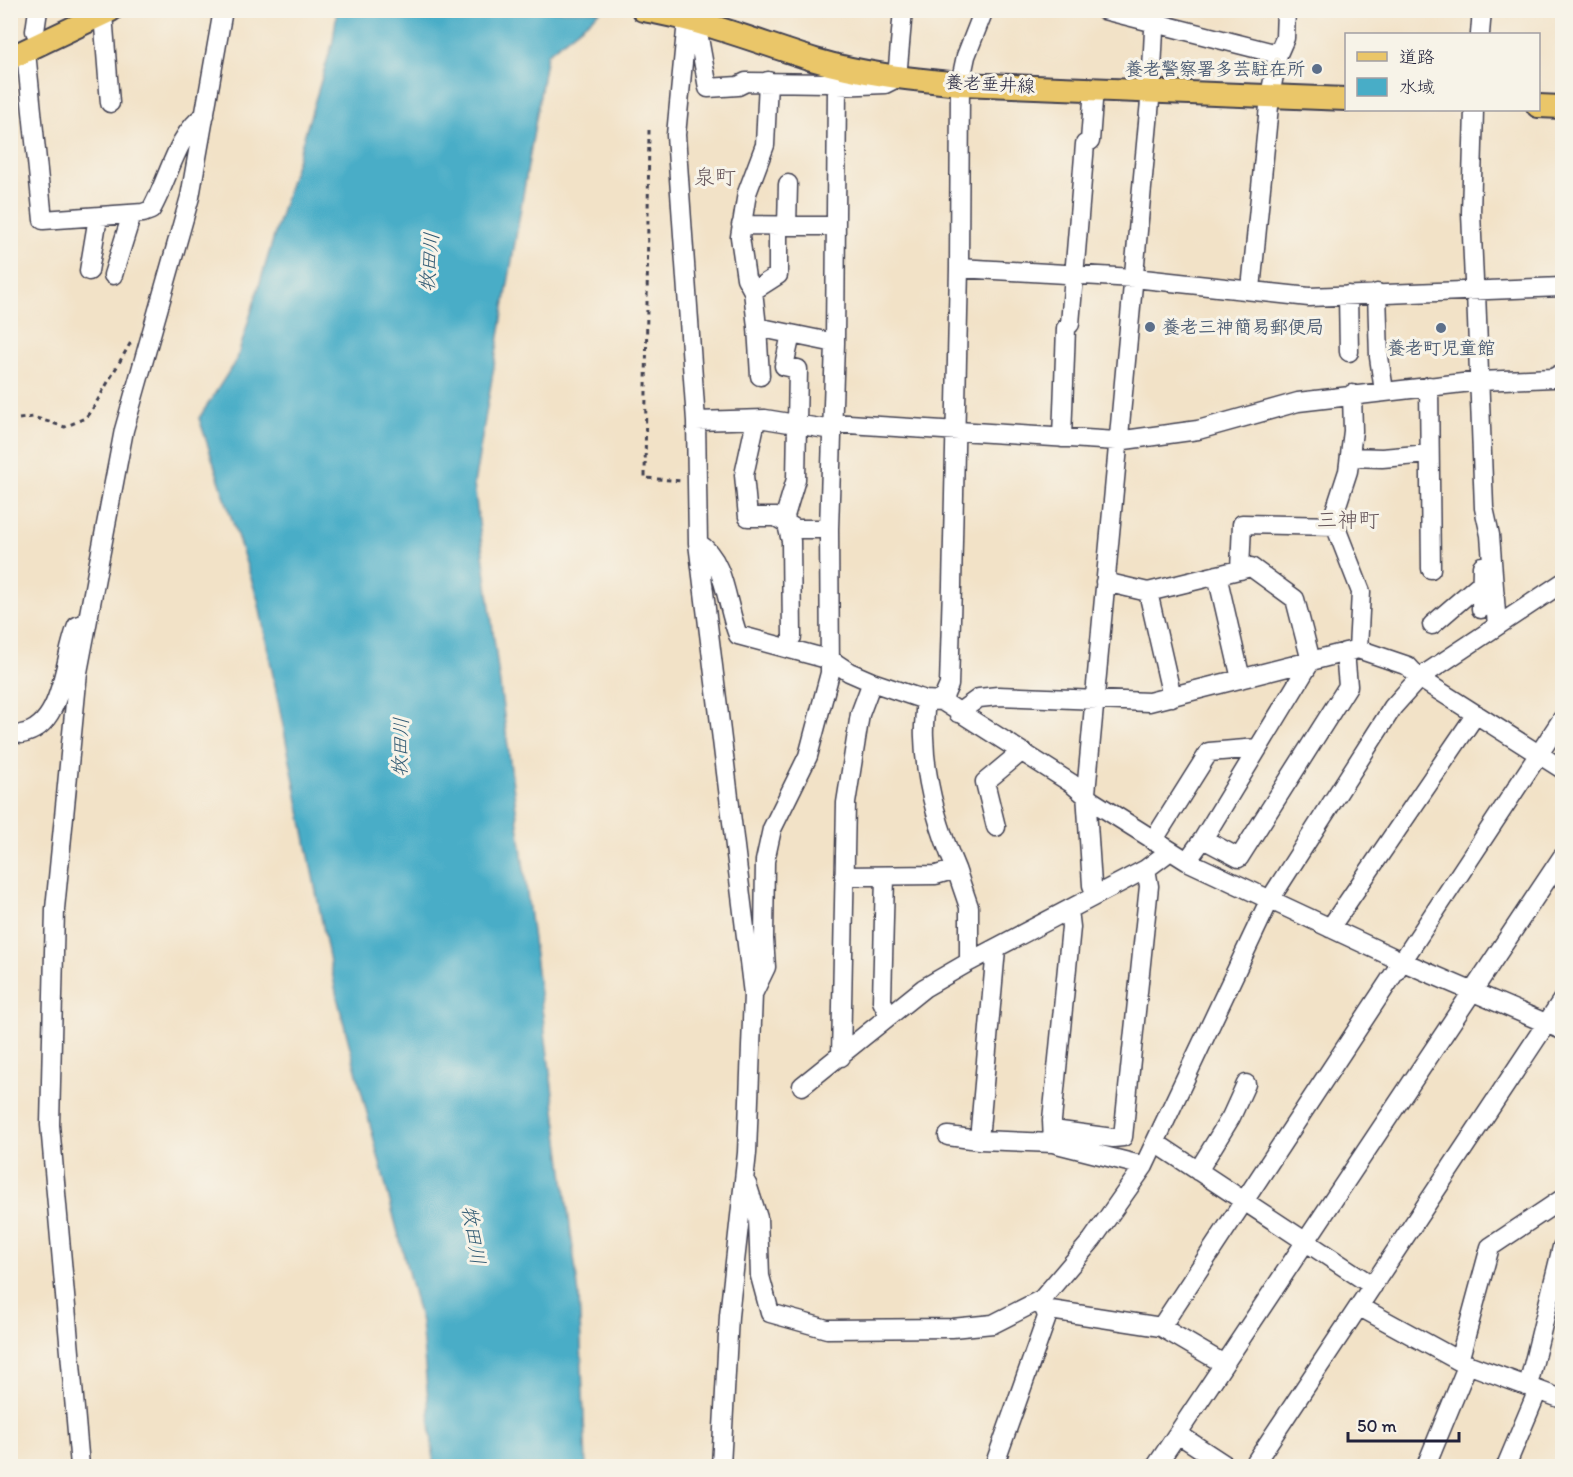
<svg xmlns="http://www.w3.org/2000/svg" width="1573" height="1477" viewBox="0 0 1573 1477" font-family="Itim,'Klee One',sans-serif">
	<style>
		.water { fill: #48adc7; stroke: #356881; stroke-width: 1.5 }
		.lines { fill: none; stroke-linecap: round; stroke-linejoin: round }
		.minor-casing { stroke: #413f50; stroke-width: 21 }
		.major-casing { stroke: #413f50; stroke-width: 26 }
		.path { stroke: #413f50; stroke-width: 3; stroke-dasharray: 4.5 4.5; stroke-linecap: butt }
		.minor { stroke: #fff; stroke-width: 18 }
		.major { stroke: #eac669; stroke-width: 22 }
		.service-dot { fill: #5c6f8a; stroke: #f7f3e8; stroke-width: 2 }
		.labels { text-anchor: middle; stroke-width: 6; stroke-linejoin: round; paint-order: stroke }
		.service-label { font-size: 18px; font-weight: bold; fill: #4e5e75; stroke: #f7f3e8; text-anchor: end }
		.street-label { font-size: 18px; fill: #22223b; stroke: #f7f3e8 }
		.water-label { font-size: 20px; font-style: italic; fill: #315a73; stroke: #f7f3e8 }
		.quarter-label { font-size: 21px; fill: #65555a; stroke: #f7f3e8 }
	</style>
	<rect width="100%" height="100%" fill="#f7f3e8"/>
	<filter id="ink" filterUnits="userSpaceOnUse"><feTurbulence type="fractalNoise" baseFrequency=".0167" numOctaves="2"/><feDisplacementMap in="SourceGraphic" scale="12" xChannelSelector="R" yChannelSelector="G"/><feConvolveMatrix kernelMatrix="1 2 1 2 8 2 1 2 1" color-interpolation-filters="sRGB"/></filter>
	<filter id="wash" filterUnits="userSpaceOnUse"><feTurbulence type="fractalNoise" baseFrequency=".008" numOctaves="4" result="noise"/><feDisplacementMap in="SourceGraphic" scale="24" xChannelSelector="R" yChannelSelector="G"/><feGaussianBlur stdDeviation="1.35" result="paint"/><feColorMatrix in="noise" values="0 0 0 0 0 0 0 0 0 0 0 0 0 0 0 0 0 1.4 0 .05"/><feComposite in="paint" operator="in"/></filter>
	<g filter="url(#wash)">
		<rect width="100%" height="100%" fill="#f2e2c7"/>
		<path class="water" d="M337,11H601L547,54L474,484L579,1295L586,1466H434L421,1322L337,997L258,600L199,418L237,359L333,41Z"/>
	</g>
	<g filter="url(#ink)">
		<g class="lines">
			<defs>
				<path id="minor" d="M38,10L35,31L42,45
					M688,10L676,135L696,421L698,543L753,994L747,1153L729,1316L721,1466
					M702,10L699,38L708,88L738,86L746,82L829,83L837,86
					M1104,10L1278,54
					M103,14L110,103
					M1480,34L1482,10
					M26,52L43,220L143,213L151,210C168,181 177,133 205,115
					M1474,110L1471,213L1474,281L1476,292L1484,508L1490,535L1497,626
					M741,225L836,226
					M787,226L788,184
					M959,268L1134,278L1309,297L1562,287
					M89,271L98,217
					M113,275L132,214
					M1251,289L1270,96L1278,54L1285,38L1286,10
					M753,291L746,278L740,237L747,193L765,145L768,81
					M1377,293L1379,357L1384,391
					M1348,295L1349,352
					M757,327L753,291L778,275V226
					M791,334L784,366L798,369L796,479L785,516L791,541L792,637
					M760,376L757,327L835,343
					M1429,386L1431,569
					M1352,394L1353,431L1348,471L1335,511L1338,533L1361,592L1358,649
					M756,420L744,475L748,517H776L796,529H829
					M696,421L765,419L832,430
					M833,423L1117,441L1198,430L1298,402L1480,381L1553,378L1562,373
					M1062,438L1066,328L1070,324L1085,144L1090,141L1094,88
					M1350,457L1382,458L1429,454
					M698,543C726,560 726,606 738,635L831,660L849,672L872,682L925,700L942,701L1071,783L1092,801L1187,861L1401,961L1562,1030
					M1240,570L1242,524L1337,526
					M1217,575L1241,679
					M1105,582L1148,592L1251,567L1295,599L1311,661L1203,839L1187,861
					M1148,592L1172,697
					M1481,609L1482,566
					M1432,625L1482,582
					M942,701L949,685L952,586L959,268L960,84L966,56L984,10
					M958,713L979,698L998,696L1149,702L1358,649L1408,666L1419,678L1562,769
					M21,734C64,727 63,659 77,626L86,623
					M996,827L985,782L1021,752
					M1203,839L1239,858L1348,686L1345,652
					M1153,841L1209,752L1258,748
					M956,869L969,907V962L1146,869L1170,851
					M844,876L936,875L956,869C938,827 925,783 924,737C923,725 926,712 925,700
					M885,876L882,1001L889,1016
					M1096,895L1092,885L1086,793L1151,90L1155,10
					M1330,928L1476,714
					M753,994L766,967L764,939L765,861L772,829L808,756L830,673L829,529L835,343L837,86L885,84L897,78L903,10
					M841,1057L846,803L860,714L872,682
					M802,1086L924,988L969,962
					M1053,1130L1113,1138L1123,1137L1149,886L1146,869
					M948,1136L979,1140L1053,1143L1144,1166
					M979,1140L996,949
					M1053,1143L1052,1120L1071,927L1069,910
					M1156,1143L1373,1286
					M1198,1171L1231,1117L1246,1084
					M747,1184L758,1218L760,1276L770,1313L827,1329L952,1328L993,1324L1042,1299L1092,1240L1144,1166L1269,901L1393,707L1419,678L1562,583
					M1360,1307L1459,1361L1562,1399
					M1044,1309L1161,1327L1224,1364
					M1161,1327L1562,719
					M1459,1361L1490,1247L1562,1199
					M1528,1386L1562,1247
					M1178,1434L1227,1466
					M80,1466L50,1125L55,909L78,672L124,430L190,197L223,10
					M994,1466L1047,1317L1042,1299
					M1156,1466L1562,857
					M1253,1466L1562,1000
					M1426,1466L1468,1364
					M1506,1466L1538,1390"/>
				<path id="major" d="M643,10C703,20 757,42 815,60C862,74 911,79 960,84L1346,99
					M10,58L111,10
					M1538,106L1562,107"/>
			</defs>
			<use href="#minor" class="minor-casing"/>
			<use href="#major" class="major-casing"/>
			<path class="path" d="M649,130L645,478L682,481
				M19,419L33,417L65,427L85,418L92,410L131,342"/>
			<use href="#minor" class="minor"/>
			<use href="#major" class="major"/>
		</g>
	</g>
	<g class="service-dot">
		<circle cx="1317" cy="69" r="6"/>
		<circle cx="1150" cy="327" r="6"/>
		<circle cx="1441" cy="328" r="6"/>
	</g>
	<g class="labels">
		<g class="service-label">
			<text x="1305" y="75">養老警察署多芸駐在所</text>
			<text x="1162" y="333" text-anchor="start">養老三神簡易郵便局</text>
			<text x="1441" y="354" text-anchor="middle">養老町児童館</text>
		</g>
		<g class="street-label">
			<text transform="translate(990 84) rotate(3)" y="6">養老垂井線</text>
		</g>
		<g class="water-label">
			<text transform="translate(429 262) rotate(-85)" y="7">牧田川</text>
			<text transform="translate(400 747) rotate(-88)" y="7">牧田川</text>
			<text transform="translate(474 1235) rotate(81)" y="7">牧田川</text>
		</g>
		<g class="quarter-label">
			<text x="715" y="184">泉町</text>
			<text x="1348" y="527">三神町</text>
		</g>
	</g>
	<rect width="1573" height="1477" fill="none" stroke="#f7f3e8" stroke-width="36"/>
	<rect x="1345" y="33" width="195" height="78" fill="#f7f3e8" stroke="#a29fa3" stroke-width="1.5"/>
	<rect x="1357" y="52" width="30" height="9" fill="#eac669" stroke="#a29fa3" stroke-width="1.5"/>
	<text x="1399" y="63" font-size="18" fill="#22223b">道路</text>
	<rect x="1357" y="78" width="30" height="18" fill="#48adc7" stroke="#a29fa3" stroke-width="1.5"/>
	<text x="1399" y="93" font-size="18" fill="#22223b">水域</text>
	<path d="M1348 1432v9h111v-9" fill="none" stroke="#22223b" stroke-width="3"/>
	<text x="1357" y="1432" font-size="18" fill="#22223b" stroke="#f7f3e8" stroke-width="4.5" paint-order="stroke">50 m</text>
</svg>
